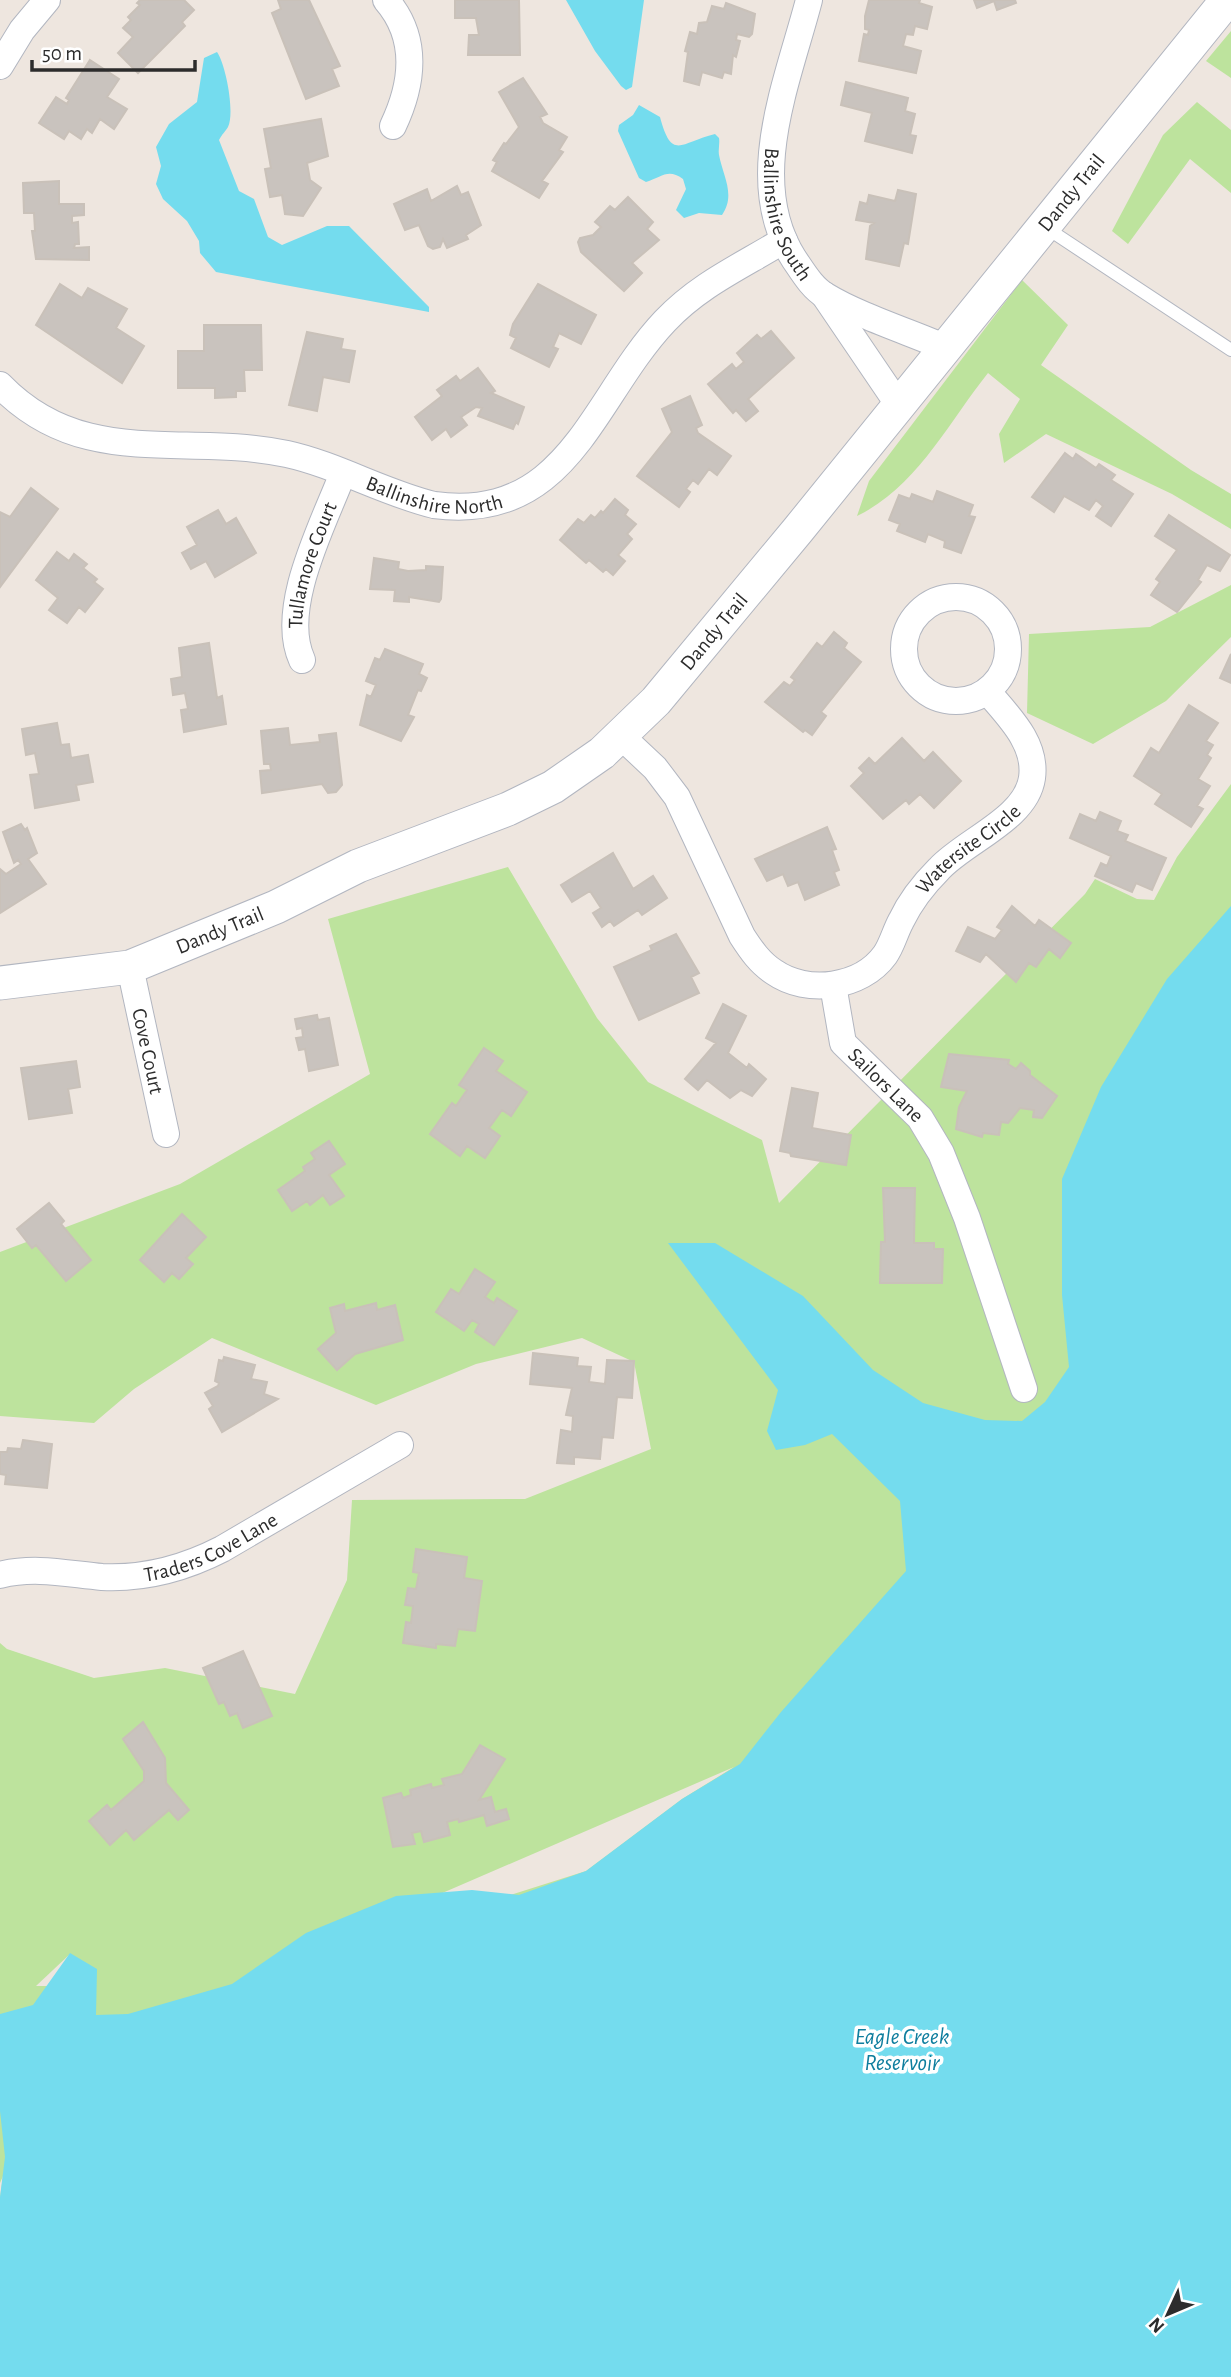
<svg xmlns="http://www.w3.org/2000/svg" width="1231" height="2377" viewBox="0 0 1231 2377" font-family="'Alegreya Sans',sans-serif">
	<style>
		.green { fill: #bde39d; fill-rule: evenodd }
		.water { fill: #74dcee }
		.building { fill: #c9c3be; stroke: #c9c1b9; stroke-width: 2 }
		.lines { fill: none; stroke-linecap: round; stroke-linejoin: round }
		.service-casing { stroke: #b2b6c0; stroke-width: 14 }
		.minor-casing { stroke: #b2b6c0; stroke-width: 28 }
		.tertiary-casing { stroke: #b2b6c0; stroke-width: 35 }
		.service { stroke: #fff; stroke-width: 12 }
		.minor { stroke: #fff; stroke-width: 26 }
		.tertiary { stroke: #fff; stroke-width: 33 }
		.labels { text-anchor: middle; stroke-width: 7; stroke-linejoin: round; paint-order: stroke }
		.street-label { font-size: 21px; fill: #2c2c2c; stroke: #fff }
		.water-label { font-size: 23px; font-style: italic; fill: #0f7e9e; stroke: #fff }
	</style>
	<rect width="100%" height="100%" fill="#eee6df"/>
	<path class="green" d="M1231,31V78L1206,61Z
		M1197,102L1231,130V193L1190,159L1128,244L1112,231L1163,135Z
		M1022,280L1068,325L1041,365L1191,470L1231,494V529L1172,494L1046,434L1004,463L999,434L1020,399L988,373C948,423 917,487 857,516L869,481Z
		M1231,585V637L1166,701L1093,744L1027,713L1029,634L1150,627Z
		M1231,784V2377H0V2198L3,2176L0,2183V1643L7,1649L94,1678L165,1668L295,1694L347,1580L352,1500L525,1499L651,1449L634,1362L582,1338L476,1364L376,1405L212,1338L134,1389L94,1423L0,1416V1252L180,1184L370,1074L328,919L508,867L597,1018L648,1082L762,1140L779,1203L1085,894L1095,879L1137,899L1154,900L1177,857ZM734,1767L682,1799L586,1871L241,1980ZM70,1954L96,1986H36Z"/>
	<path class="water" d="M566,0H644L632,87L626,90L621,86L595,51Z
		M217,52C226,65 235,113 228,127C225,132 222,134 219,140L239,191L254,199L268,237L282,245L327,226H349L429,307V312L216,272L200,253L199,241L187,221L163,199L156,184L161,166L156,147L169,124L197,102L204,58Z
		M639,105L660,117C672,162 681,142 715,134L719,138C720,144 718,149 719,155C723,176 736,195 722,215L699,213L684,218L676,210L686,189L683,179C668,168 662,177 646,182L639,178L618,131L619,125L633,115Z
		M1231,906V2377H0V2197L5,2157L0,2111V2014L33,2005L70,1953L97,1969L96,2015L128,2014L232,1984L306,1933L396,1896L472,1890L519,1895L586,1871L682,1799L740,1764L781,1712L906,1571L900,1501L832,1434L805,1445L776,1450L767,1431L778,1390L668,1243H715L803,1296L873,1370L923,1403L985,1420L1022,1421L1045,1402L1069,1367L1062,1295V1179L1101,1087L1167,979Z"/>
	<path class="building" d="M140,0H184L194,10L182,22L185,26L138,73L118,53L133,37L123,28L131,20L128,17L140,5L137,3Z
		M278,0H309L340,66L332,69L339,86L306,99L272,13L281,9Z
		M455,0H519L520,55H468L469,35H479L476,18H455Z
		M869,0H920L919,3L932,7L927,29L915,26L913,35L906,34L903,46L921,51L916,73L859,61L864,34L868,35L869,30L865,29V16Z
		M974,0H1015L1016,3L997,10L994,1L977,8Z
		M726,3L755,14L752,34L749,37L737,34L736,40L740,41L736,57L733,55L731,74L724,72L722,78L702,72L699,85L684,81L688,52L685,51L690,32L697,34L699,23L707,22L712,6L724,9Z
		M90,60L119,79L107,97L127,109L114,129L100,119L92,133L87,129L81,139L69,131L64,139L39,123L56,97L67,104L69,100L66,98Z
		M523,78L547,114L540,117L543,123L567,137L559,150L563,152L542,181L548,184L539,198L492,171L497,162L493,160L504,143L506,144L519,127L499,92Z
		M846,82L908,98L905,111L915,114L910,135L916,136L912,153L865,141L872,113L841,105Z
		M321,119L328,156L307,163L310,180L321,188L303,216L285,214L282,195L270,197L265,169L271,168L264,129Z
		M59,181V204H84V215L72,216V223L78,222L79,244H75L74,248L89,247V260L36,259L32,231H35L34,213H24L23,183Z
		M457,186L461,195L468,192L481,225L466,235L468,239L447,248L443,239L440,247L433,249L428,246L419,225L405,230L394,204L427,189L431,201Z
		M898,190L916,194L908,244L904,243L899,266L866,259L870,226L874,223L856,220L860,202L867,204L869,195L895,201Z
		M628,197L653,222L647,229L659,240L632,263L642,273L624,291L581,252L578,242L580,238L593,235L601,227L595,222L610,206L615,210Z
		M60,284L82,298L88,288L127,309L116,328L144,346L122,383L36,325Z
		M538,284L596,315L581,344L559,333L553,347L558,349L549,367L511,348L516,338L510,335L513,324Z
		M204,325H261L262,370H244L245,391H236V397L215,398V388H178V351H204Z
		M771,331L794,358L748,399L758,411L746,421L736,410L733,413L708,384L732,364L736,369L744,362L737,353L757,335L761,339Z
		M307,332L343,339L341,349L355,351L349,382L323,377L317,411L289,405Z
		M478,368L495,391L491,393L524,407L518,424L516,422L513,429L478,416L482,408L476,407L461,417L467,425L451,437L446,429L432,440L415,417L442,396L437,390L456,376L460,381Z
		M690,396L702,425L696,428L698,433L731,456L717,475L709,469L698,484L693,480L686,489L690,492L679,507L637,476L672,432L662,409Z
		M1065,453L1073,459L1076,454L1096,468L1099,464L1115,475L1111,480L1133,494L1111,526L1096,516L1103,506L1096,500L1089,510L1064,496L1054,512L1032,497Z
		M31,488L58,509L0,587V512L10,517Z
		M937,491L973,505L969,516L975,517L961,553L944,547L945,541L928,534L925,542L897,531L900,524L889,520L899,495L910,499L912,494L933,502Z
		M615,499L628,510L625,515L636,524L627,534L632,539L618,555L625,561L613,575L606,569L603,572L589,560L586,563L560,540L578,519L584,523L591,515L595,518L601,511L603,513Z
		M218,510L226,524L236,518L256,553L215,577L206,561L191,569L182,553L197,545L187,527Z
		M1169,515L1230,555L1220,571L1207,565L1198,580L1201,582L1177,612L1151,595L1160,582L1156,579L1177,550L1155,536Z
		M57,552L69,561L74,554L87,564L83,568L97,579L94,582L103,589L85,612L79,607L67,623L49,610L58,598L36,580Z
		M374,558L399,562L398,569L408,571L426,570V566L443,567L441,599L439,602L409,597V602L394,601L395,590L370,589Z
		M834,632L847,643L844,648L861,662L821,712L826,716L812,735L805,730L803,732L765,702L784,682L790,686L795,680L791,677L817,643L822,647Z
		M209,643L217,698L222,696L226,724L184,732L181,710L188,709L185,693L173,695L171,679L182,677L179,648Z
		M385,649L423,664L419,674L427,678L421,691L418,690L408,715L414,717L401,741L360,725L367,695L371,697L376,685L366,681L375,658L380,660Z
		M1231,654V683L1220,678Z
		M1189,705L1218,723L1206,741L1213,745L1207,755L1211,758L1198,779L1210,786L1197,806L1203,809L1191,827L1155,804L1162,794L1134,776L1151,748L1159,753Z
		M57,723L61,745L69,744L71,758L88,755L93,782L76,785L79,800L35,808L30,775L39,774L35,753L26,755L22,729Z
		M288,728L290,745L320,742L319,735L336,733L342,785L336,792L328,793L322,784L262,793L260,771L271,770L270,764H264L261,731Z
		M902,738L924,761L933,752L961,781L934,808L920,794L909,804L906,800L883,819L851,786L864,773L859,768L869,758L875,764Z
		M1100,812L1121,821L1117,831L1128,835L1125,841L1166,858L1152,890L1136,883L1132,892L1095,876L1101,863L1107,866L1111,856L1070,838L1080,814L1096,821Z
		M21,824L25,830L27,828L37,853L28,859L46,884L0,913V869L6,874L21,864L18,860L14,863L3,832Z
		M827,827L836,849L832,850L839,870L834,872L839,885L805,900L798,882L788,886L783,874L767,881L755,859Z
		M613,853L633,889L653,876L667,898L642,915L638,910L614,926L610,921L602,927L593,913L601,908L590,891L572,902L561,885Z
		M1012,906L1035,926L1039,920L1071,943L1060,958L1049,949L1036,967L1029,963L1016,982L986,954L980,962L956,951L968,927L995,939L1002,930L997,927Z
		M676,934L699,973L691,977L699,993L639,1020L614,967L652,950L650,946Z
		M723,1004L746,1016L728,1053L747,1068L749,1064L766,1079L752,1096L741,1090L730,1098L707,1080L698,1090L685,1079L716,1043L706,1038Z
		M317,1015L318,1020L329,1018L338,1065L309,1071L305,1049L299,1050L296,1038L303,1037L302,1028L297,1029L295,1019Z
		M484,1048L503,1061L496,1071L527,1092L511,1116L502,1110L489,1128L500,1136L485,1158L467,1146L460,1156L430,1134L452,1103L456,1106L467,1090L459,1085Z
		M949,1054L1009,1060L1008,1064L1016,1069L1021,1063L1030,1071V1075L1057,1096L1042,1118L1033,1117L1034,1110L1020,1108L1008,1123L1001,1122L999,1135L983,1133L982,1137L956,1129L959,1107L967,1091L941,1087Z
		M76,1061L80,1087L68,1089L72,1113L29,1119L21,1068Z
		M792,1088L818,1093L812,1128L851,1135L846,1165L791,1156L790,1153L780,1151Z
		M329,1141L345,1164L329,1175L344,1196L330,1205L323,1195L310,1205L307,1201L292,1211L278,1190L305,1171L303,1167L315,1159L311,1153Z
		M883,1188H915L914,1243H934V1249H943L942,1283H880L881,1242H885Z
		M49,1203L64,1221L61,1224L91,1260L66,1281L36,1245L32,1248L17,1229Z
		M182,1214L206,1237L186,1258L193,1264L179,1279L172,1273L164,1282L140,1260Z
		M475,1269L495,1282L485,1297L494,1303L497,1298L517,1311L494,1345L475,1332L479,1324L472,1320L464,1331L436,1312L451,1289L459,1294Z
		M376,1303L377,1310L395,1305L403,1340L355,1354L337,1370L318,1349L336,1333L330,1308L344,1304L345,1311Z
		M533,1353L578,1358L577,1366L591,1367L589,1382L605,1384L607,1360L634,1361L632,1398L617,1397L613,1438L602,1437L600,1459L574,1457V1464L557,1463L561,1430L572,1432L573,1416L566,1415L572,1388L530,1384Z
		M224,1357L255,1365L251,1379L267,1382L264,1394L278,1399L222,1432L209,1409L213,1406L205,1393L218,1386L219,1383L215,1381L219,1360L223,1361Z
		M23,1440L52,1444L47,1488L5,1484L6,1475L0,1474V1452H7L8,1448L21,1449Z
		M416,1549L467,1557L464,1578L482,1581L475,1631L458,1629L455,1646L436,1644V1648L403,1643L406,1622L411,1623L413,1606L405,1605L408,1588L416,1589L419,1573L413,1572Z
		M243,1651L272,1716L243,1728L237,1713L230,1716L224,1702L219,1704L203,1668Z
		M143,1722L165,1758L166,1783L189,1810L178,1820L169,1810L134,1840L126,1830L110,1845L89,1821L107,1805L111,1810L144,1781V1771L123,1739Z
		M480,1745L505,1759L479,1800L491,1797L495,1812L506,1809L509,1819L487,1826L484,1815L459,1822L458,1819L447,1822L450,1835L424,1842L421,1831L412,1833L415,1844L393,1847L383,1798L401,1793L403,1798L411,1795L410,1790L431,1784L432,1788L444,1785L442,1779L462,1774Z"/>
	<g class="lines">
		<defs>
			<path id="service" d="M1045,227L1231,350"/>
			<g id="minor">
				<path d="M386,0C419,38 413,84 393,126"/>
				<path id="s1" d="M809,0C788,81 744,181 794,259C803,272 812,288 826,296C857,315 909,332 944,347"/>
				<path d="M0,66L22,30L47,0"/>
				<path d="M824,295L898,404"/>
				<path id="s2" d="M0,385C83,471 183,432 287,454C337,465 384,493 434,505C569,523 592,398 665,321C700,284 742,266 784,240"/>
				<circle cx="956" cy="649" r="52"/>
				<path id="s3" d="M302,660C278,608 324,523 343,473"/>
				<path id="s4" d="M622,737L655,768L677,797L742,936C751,950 760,963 774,972C807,995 861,988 885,955C892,945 895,932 901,921C910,902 924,884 939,869C966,840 1026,819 1032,778C1037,743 1008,716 987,691"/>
				<path id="s5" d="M130,967L166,1134"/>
				<path id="s6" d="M833,985L843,1043L920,1118L941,1153L967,1218L1024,1389"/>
				<path id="s7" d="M0,1575C35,1566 68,1574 102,1577C144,1579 185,1568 222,1549L400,1445"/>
			</g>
			<g id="tertiary">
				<path id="s8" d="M0,983L130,967L276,907L358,866L508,809L553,787L602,753L656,701L798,530L1227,0"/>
			</g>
		</defs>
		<use href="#service" class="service-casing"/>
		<use href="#minor" class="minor-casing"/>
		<use href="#tertiary" class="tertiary-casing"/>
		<use href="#service" class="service"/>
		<use href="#minor" class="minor"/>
		<use href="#tertiary" class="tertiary"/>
	</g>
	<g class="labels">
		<g class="street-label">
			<text dy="7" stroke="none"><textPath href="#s8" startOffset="1382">Dandy Trail</textPath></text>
			<text dy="7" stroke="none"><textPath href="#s1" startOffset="222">Ballinshire South</textPath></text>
			<text dy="7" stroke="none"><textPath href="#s2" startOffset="458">Ballinshire North</textPath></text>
			<text dy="7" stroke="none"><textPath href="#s3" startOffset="98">Tullamore Court</textPath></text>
			<text dy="7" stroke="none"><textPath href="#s8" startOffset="816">Dandy Trail</textPath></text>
			<text dy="7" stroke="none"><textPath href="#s4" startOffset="544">Watersite Circle</textPath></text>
			<text dy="7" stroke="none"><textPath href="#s8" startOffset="228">Dandy Trail</textPath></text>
			<text dy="7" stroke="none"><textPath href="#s5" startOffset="86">Cove Court</textPath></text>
			<text dy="7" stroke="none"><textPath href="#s6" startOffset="119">Sailors Lane</textPath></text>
			<text dy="7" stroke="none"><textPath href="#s7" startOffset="217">Traders Cove Lane</textPath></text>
		</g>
		<g class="water-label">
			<text x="902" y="2044">Eagle Creek<tspan x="902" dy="26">Reservoir</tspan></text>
		</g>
	</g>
	<g transform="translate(1168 2314) rotate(226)" stroke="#ffffff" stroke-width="5" paint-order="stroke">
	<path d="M0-5L12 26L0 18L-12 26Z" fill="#2c2c2c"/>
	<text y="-10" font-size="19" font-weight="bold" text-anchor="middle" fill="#2c2c2c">N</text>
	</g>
	<path d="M32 60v10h163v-10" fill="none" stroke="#2c2c2c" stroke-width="3.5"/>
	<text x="42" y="60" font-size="21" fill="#2c2c2c" stroke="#ffffff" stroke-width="5" paint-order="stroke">50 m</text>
</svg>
